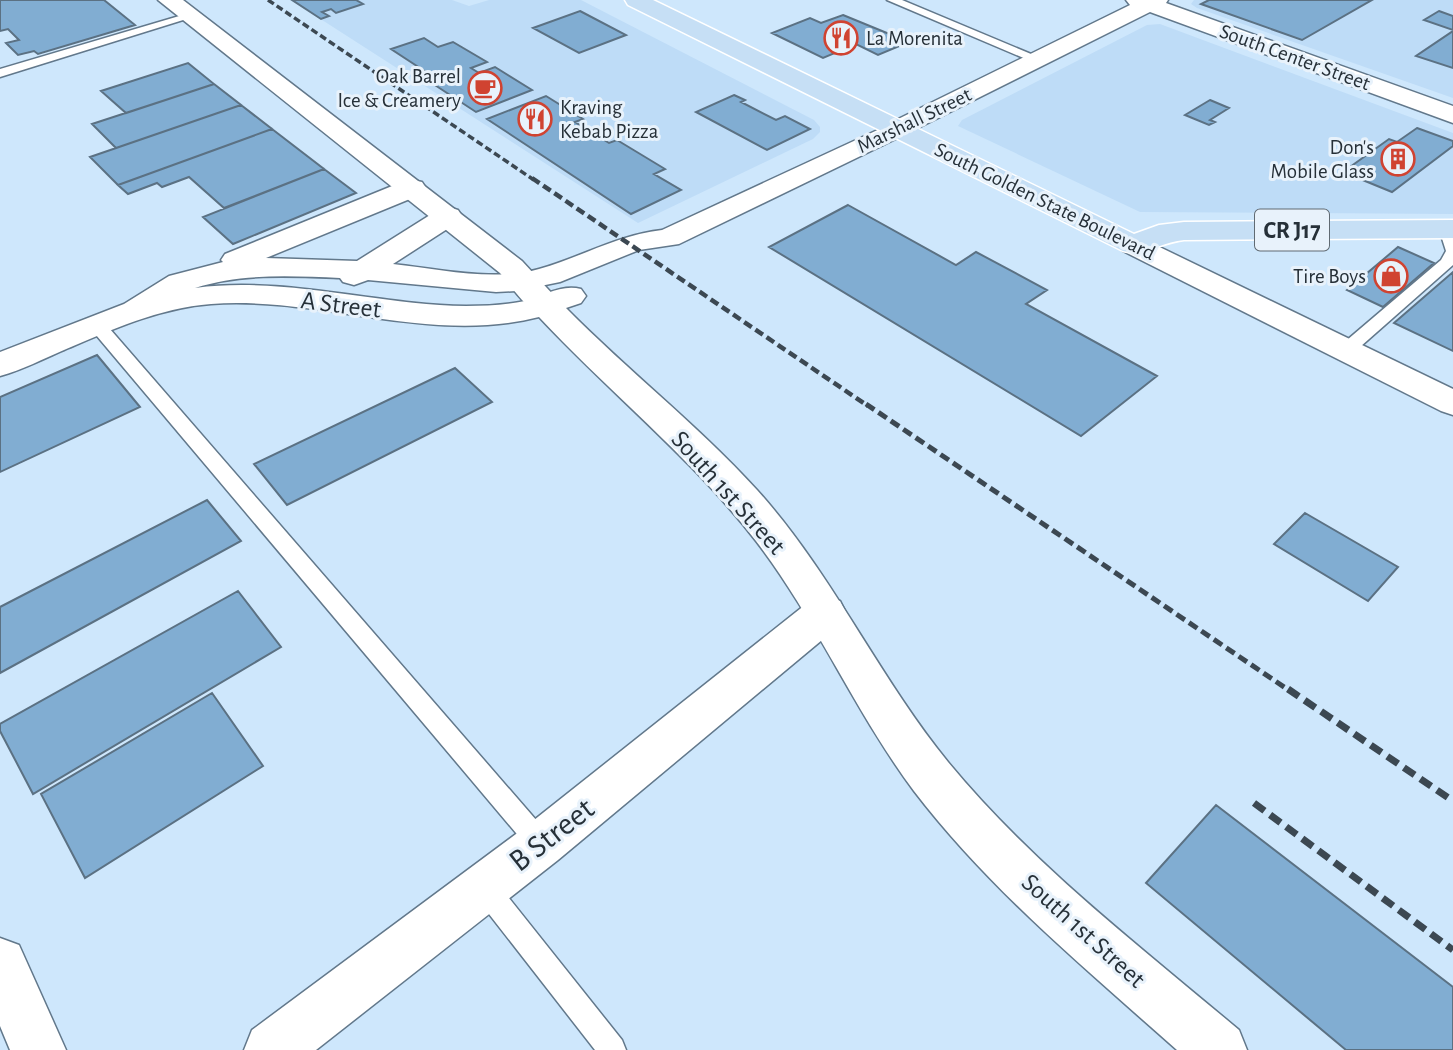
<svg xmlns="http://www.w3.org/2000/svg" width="1453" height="1050" viewBox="0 0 1453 1050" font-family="'Alegreya Sans',sans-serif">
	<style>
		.built { fill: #bedcf7 }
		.building { fill: #81add2; stroke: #5b7183; stroke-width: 2 }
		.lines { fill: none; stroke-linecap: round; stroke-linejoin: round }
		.service-casing { stroke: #62788b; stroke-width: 3 }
		.minor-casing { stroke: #62788b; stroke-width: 3 }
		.tertiary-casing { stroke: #62788b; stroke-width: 3 }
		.secondary-casing { stroke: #62788b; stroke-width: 3 }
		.primary-casing { stroke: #fff; stroke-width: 3 }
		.service { fill: #fff; fill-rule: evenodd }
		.minor { fill: #fff; fill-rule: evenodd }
		.tertiary { fill: #fff; fill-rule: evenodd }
		.secondary { fill: #fff; fill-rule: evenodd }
		.primary { fill: #c6dff5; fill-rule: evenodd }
		.rail-far3 { stroke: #3c4852; stroke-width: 3.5; stroke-dasharray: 7 3.5; stroke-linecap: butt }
		.rail-far2 { stroke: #3c4852; stroke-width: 4.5; stroke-dasharray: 9 4.5; stroke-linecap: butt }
		.rail-far1 { stroke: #3c4852; stroke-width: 5; stroke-dasharray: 10 5; stroke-linecap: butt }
		.rail { stroke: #3c4852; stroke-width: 7; stroke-dasharray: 13 7; stroke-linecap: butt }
		.labels { text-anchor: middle; stroke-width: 6; stroke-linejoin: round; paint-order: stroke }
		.far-poi-label { font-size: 21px; fill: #263038; stroke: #e8f2fb; text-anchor: end }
		.far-street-label { font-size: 21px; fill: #263038; stroke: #e8f2fb }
		.shield { fill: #e8f2fb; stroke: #606a72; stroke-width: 2 }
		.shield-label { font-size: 24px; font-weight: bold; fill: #263038 }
		.street-label { font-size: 26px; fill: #263038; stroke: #e8f2fb }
		.near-street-label { font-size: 32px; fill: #263038; stroke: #e8f2fb }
	</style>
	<rect width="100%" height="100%" fill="#cee7fc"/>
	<path class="built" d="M291,0H452L469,6L489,0H581L814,120L820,127V132L813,139L638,223Z
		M1194,0H1453V98L1197,8L1191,4Z
		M1160,24L1453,133V214L1140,212L958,126L962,120L1147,25Z"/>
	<path class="building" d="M0,0H104L135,25L38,54L34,51L18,55L6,43L19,40L8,29L0,31Z
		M292,0H356L363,4L336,13L331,9L322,12L329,16L321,19Z
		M1209,0H1372L1302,40L1201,4Z
		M580,11L626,35L579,53L533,28Z
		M1439,11L1453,16V30L1424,20Z
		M843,15L909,42L878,55L856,44L823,58L772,33L810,18L821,23Z
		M1453,31V68L1416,56Z
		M424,38L438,47L453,42L487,62L471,68L479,73L495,67L532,90L476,112L418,74L426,72L391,49Z
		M188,63L214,84L126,113L101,91Z
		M214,84L241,105L116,148L92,124Z
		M734,95L745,100L741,102L776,120L785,116L810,129L767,150L696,112Z
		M546,96L583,119L575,122L609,143L617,140L665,169L654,174L681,190L631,214L487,119Z
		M1210,100L1229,108L1210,120L1215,122L1209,125L1185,115Z
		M241,105L272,129L118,185L90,157Z
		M1417,128L1453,141V146L1392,192L1343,172L1389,139L1397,142Z
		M272,129L324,169L224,208L189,177L162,187L157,183L128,194L118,185Z
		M324,169L356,193L233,244L203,217Z
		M848,205L956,265L976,252L1047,290L1026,304L1157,376L1081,436L769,247Z
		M1398,247L1434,263L1383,307L1347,290Z
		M1453,272V351L1394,323Z
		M97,355L140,407L0,472V397Z
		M455,368L492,402L287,505L254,464Z
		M207,500L241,541L0,673V607Z
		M1305,513L1398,567L1368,601L1274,544Z
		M238,591L281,647L33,794L0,731V724Z
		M212,693L263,766L85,878L41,794Z
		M1216,805L1453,987V1050H1346L1146,883Z"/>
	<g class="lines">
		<defs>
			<path id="service" d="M887,0H902L1043,59L1033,62Z
				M186,14L196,16L0,77V69Z
				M1446,225L1453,229V265L1352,354H1340L1338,350L1340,346L1441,260L1446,251L1439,229Z
				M97,320L103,321L550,836L553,844L550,852L541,855L532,852L91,329L89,325Z
				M484,875L493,878L622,1040L626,1050H595L475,896L471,887L475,878Z"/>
			<path id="minor" d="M158,0H183L522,261L558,300L563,307L558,314C531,321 517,292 500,273Z
				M1126,0H1168L1166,3L1453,106V123L1150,12L906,134L897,137L888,134L884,129L888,124L1130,5Z
				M825,597L840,601L846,613L840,625L558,860L316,1050H244L252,1030L524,828L810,601Z
				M0,938L19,945L66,1050H10L0,1026Z"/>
			<path id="tertiary" d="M897,121L906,124L910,129L906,134L679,244L639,250L560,282L516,291L496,292L368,280L354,285L343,282L340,278C292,276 241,273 195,288C286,276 376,305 466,306C485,306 506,305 525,301C544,296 561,284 581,289L586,296L581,303L566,308C628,371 698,425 757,490C832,573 878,676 948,762C1032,864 1138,945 1239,1030L1247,1050H1177C1086,969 989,889 914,791C855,712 816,619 756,541C692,458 610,393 539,317C430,345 321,296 211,304C159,308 111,330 64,350C43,359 22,370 0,376V352L124,304L169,276L223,262L221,260L225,254L402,182L412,180L422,182L426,188L422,194L266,258L357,261L438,210L448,207L458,210L462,216L458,222L393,264C439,269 494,282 539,269C582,257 617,235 662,230Z"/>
			<path id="secondary" d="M1133,236L1143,239L1453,389V415L1441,411L1123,251L1118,245L1123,239Z"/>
			<path id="primary" d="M625,0H653L1134,234L1159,225L1184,222L1453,220V238L1184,240C1163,242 1143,256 1123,251L628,5Z"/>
		</defs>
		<use href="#service" class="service-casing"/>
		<use href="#minor" class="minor-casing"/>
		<use href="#tertiary" class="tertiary-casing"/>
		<use href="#secondary" class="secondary-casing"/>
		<use href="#primary" class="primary-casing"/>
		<use href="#service" class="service"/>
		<use href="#minor" class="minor"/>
		<use href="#tertiary" class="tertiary"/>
		<use href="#secondary" class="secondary"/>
		<use href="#primary" class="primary"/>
		<path class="rail-far3" d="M268,0L534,180"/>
		<path class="rail-far2" d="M532,178L868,406"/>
		<path class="rail-far1" d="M866,404L1290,691"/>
		<path class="rail" d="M1288,689L1453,801
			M1254,803L1453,950"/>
	</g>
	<defs>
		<symbol id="restaurant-ring" viewBox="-11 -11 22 22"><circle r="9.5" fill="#e8f2fb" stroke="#d04331" stroke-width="1.5"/><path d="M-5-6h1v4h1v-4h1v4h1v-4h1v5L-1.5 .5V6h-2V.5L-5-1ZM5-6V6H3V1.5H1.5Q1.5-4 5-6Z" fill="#d04331"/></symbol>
		<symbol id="cafe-ring" viewBox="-11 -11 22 22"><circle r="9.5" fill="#e8f2fb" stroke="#d04331" stroke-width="1.5"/><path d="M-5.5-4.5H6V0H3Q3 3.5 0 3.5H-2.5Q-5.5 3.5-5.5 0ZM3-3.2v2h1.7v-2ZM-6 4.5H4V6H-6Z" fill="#d04331"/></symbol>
		<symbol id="building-ring" viewBox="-11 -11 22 22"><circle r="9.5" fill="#e8f2fb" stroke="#d04331" stroke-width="1.5"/><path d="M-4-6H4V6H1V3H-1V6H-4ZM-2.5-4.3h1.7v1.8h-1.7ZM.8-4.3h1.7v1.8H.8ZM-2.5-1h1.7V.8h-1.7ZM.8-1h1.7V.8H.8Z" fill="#d04331"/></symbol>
		<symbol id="shop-ring" viewBox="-11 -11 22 22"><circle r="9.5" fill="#e8f2fb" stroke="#d04331" stroke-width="1.5"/><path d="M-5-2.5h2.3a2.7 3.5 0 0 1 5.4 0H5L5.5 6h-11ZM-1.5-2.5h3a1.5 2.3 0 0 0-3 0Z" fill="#d04331"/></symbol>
	</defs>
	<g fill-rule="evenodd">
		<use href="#restaurant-ring" x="822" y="19" width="38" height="38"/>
		<use href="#cafe-ring" x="466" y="69" width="38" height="38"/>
		<use href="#restaurant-ring" x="516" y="100" width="38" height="38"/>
		<use href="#building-ring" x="1379" y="140" width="38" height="38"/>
		<use href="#shop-ring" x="1372" y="257" width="38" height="38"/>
	</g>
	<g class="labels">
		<g class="far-poi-label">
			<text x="866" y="45" text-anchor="start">La Morenita</text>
			<text x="461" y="83">Oak Barrel<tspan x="461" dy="24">Ice &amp; Creamery</tspan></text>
			<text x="560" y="114" text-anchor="start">Kraving<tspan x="560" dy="24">Kebab Pizza</tspan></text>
			<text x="1374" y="154">Don's<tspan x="1374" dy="24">Mobile Glass</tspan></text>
			<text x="1366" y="283">Tire Boys</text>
		</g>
		<g class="far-street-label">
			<text transform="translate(1295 57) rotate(20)" y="7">South Center Street</text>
			<text transform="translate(914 120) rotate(-26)" y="7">Marshall Street</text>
			<text transform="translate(1045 201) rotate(26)" y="7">South Golden State Boulevard</text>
		</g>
		<rect class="shield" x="1255" y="209.5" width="74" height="41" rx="5"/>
		<g class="shield-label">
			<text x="1292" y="238">CR J17</text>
		</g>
		<g class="street-label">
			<text transform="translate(341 304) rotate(7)" y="9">A Street</text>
			<text transform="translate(729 492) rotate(48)" y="9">South 1st Street</text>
			<text transform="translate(1084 930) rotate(42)" y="9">South 1st Street</text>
		</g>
		<g class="near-street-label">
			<text transform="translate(551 834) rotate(-38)" y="11">B Street</text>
		</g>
	</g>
</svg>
